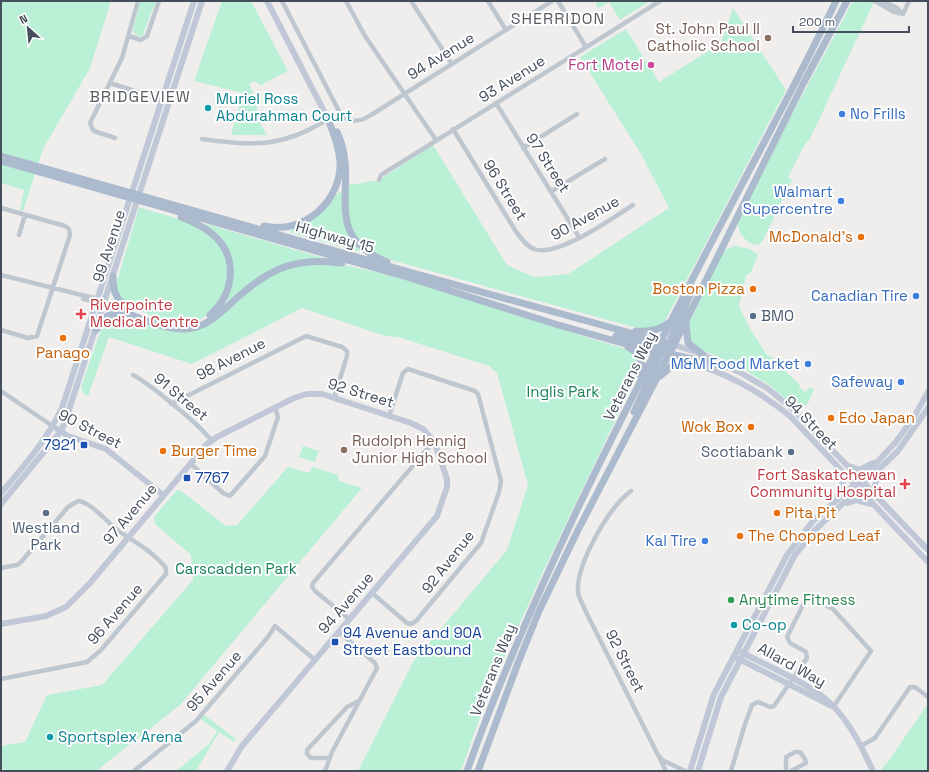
<svg xmlns="http://www.w3.org/2000/svg" width="929" height="772" viewBox="0 0 929 772" font-family="'Space Grotesk',sans-serif">
	<style>
		.green { fill: #baf0d5 }
		.lines { fill: none; stroke-linecap: round; stroke-linejoin: round }
		.street { stroke: #bec6d0; stroke-width: 4.5 }
		.secondary { stroke: #c0c8d7; stroke-width: 6 }
		.primary { stroke: #acbace; stroke-width: 7 }
		.education-dot { fill: #8d6e63; stroke: #fff; stroke-width: 1.5 }
		.hotel-dot { fill: #d1479c; stroke: #fff; stroke-width: 1.5 }
		.culture-dot { fill: #0f9aa8; stroke: #fff; stroke-width: 1.5 }
		.shop-dot { fill: #3f7fe0; stroke: #fff; stroke-width: 1.5 }
		.food-dot { fill: #e8710a; stroke: #fff; stroke-width: 1.5 }
		.health-dot { fill: #e0444e; stroke: #fff; stroke-width: 1.5 }
		.service-dot { fill: #5c6f8a; stroke: #fff; stroke-width: 1.5 }
		.transit-dot { fill: #1a4fb4; stroke: #fff; stroke-width: 1.5 }
		.leisure-dot { fill: #2e9e5b; stroke: #fff; stroke-width: 1.5 }
		.labels { text-anchor: middle; stroke-width: 4; stroke-linejoin: round; paint-order: stroke }
		.education-label { font-size: 15px; fill: #785e54; stroke: #fff; text-anchor: end }
		.street-label { font-size: 15px; fill: #454f5c; stroke: #fff }
		.hotel-label { font-size: 15px; fill: #b23c85; stroke: #fff; text-anchor: end }
		.culture-label { font-size: 15px; fill: #0d838f; stroke: #fff; text-anchor: start }
		.shop-label { font-size: 15px; fill: #366cbe; stroke: #fff; text-anchor: end }
		.food-label { font-size: 15px; fill: #c56008; stroke: #fff; text-anchor: start }
		.health-label { font-size: 15px; fill: #be3a42; stroke: #fff; text-anchor: start }
		.service-label { font-size: 15px; fill: #4e5e75; stroke: #fff; text-anchor: start }
		.park-label { font-size: 15px; fill: #147f55; stroke: #fff }
		.transit-label { font-size: 15px; fill: #164399; stroke: #fff; text-anchor: start }
		.leisure-label { font-size: 15px; fill: #27864d; stroke: #fff; text-anchor: start }
		.neighbourhood-label { font-size: 16px; letter-spacing: 1px; fill: #5a5d63; stroke: #fff }
	</style>
	<rect width="100%" height="100%" fill="#f0eeed"/>
	<path class="green" d="M1,1H111L90,68L43,149L23,211L20,210L24,190L1,183Z
		M140,1H156L142,37L136,35L133,31Z
		M222,1H251L288,71L261,85L254,81L249,84L257,104V118L267,135H231L243,93L194,81Z
		M597,1H650L620,20L609,2L598,8L596,5Z
		M853,1L874,2L810,139L804,146L788,177L792,180L762,242L758,245C747,244 738,234 738,223L790,118Z
		M733,8L786,90L666,319C658,330 650,328 637,328L289,232L349,185L379,180L433,145L507,265L534,277L568,274L669,208L641,154L580,57L626,29L659,82L721,43Z
		M139,207C164,216 198,220 216,241C238,265 225,313 194,322C174,328 133,309 118,297L116,279L118,278Z
		M205,225L206,224L330,260L293,262L227,303L233,265Z
		M735,246L750,249L758,255L751,272L746,276L739,306L748,325L766,354L782,363L787,373L800,385L799,388L806,392L808,388H813L814,390L808,403L803,408L793,405L771,386L742,368L696,347L690,340L688,325L724,250Z
		M328,262C431,280 529,321 629,350L639,361V374L627,396L547,563L490,689L461,771H358L413,662L507,550L528,485L497,373L489,366L398,337L385,336L302,308L192,364L109,337L88,396L83,393L81,387L104,321L119,315L174,331L192,330L281,269Z
		M303,446L319,451L315,462L299,457Z
		M288,467L309,473L313,467L338,475L339,481L362,488L180,705L96,771H8L1,768V746L25,742L47,695L102,685L193,580L191,555L155,524L154,517L177,490H180L226,526L237,525Z
		M927,705L928,706V770L882,771L881,769L887,763Z
		M204,715L236,739L234,742L219,732L196,771H176L209,744L217,731L201,719Z"/>
	<g class="lines">
		<path class="street" d="M282,1L341,115C350,124 362,121 371,115L552,1
			M346,1L365,36L436,140
			M411,1L452,64
			M488,1L506,30
			M558,1L586,47
			M875,1L894,12L903,14
			M883,1L897,8L902,13
			M903,14L909,1
			M129,36L141,40L147,36L159,1
			M110,83L162,100
			M496,103L579,237
			M453,129L515,230C520,237 526,246 534,249C558,258 612,218 633,205
			M115,138L94,131L92,128L90,123L122,58L138,1
			M202,139C254,146 282,148 328,119
			M523,148L577,114
			M379,180L381,175L660,1
			M552,191L605,159
			M1,208L65,226L69,229L70,235L37,336L28,338L1,330
			M19,235L25,215
			M1,275L98,299
			M83,299L97,302
			M133,375C150,384 200,425 211,440
			M1,391L54,427
			M171,404L306,336L342,347L347,351V356L334,398
			M190,463L223,493L230,496L265,456L278,417L275,407
			M631,491C609,507 576,564 578,592C579,599 584,606 586,612L658,755L662,760L685,771
			M1,568L17,565L21,562L68,507L78,501C92,502 108,524 120,532C137,543 153,552 166,568V574L101,650L87,662L1,679
			M372,593L407,623L411,624L416,621L481,543L499,492L501,481L478,394L475,391L408,369L403,373L389,416
			M349,619L315,591L312,587L313,583L434,441
			M861,746L875,738L910,687H915L928,697
			M330,758H311L307,754V750L347,707L359,701
			M660,759L666,771
			M134,771L196,721L268,637L275,626L315,660
			M325,771L332,752L377,668L375,663L339,632
			M731,771L745,724L752,705L758,702L770,707L774,706L807,658L806,652L790,643L787,637L805,601L810,598L833,609L871,651L834,706
			M786,771V757L795,752H800L805,759L806,763L791,771"/>
		<path class="secondary" d="M267,1L328,119
			M674,345L702,354L739,372L767,388L795,411L928,550
			M685,361C727,373 756,389 790,416L928,562
			M57,429L68,436L106,449L163,495
			M849,466L860,470L873,463
			M836,470L843,484L838,496
			M878,474L875,485L880,497
			M1,493C24,466 47,440 62,408L194,1
			M848,503L856,500L871,504
			M1,504L61,431L65,422L202,1
			M1,624L46,616L66,607L90,583L207,444L217,437L294,398L307,394H322L411,423L423,429L434,441L447,479V487L437,516L242,746L227,771
			M741,652C767,666 814,685 833,706C851,724 862,748 873,771
			M737,658L832,706
			M690,771L714,694L787,555L813,521L863,477L895,443L914,417L928,392
			M698,771L721,697L795,555L816,529L898,451L928,408"/>
		<path class="primary" d="M337,132C362,183 317,234 387,262
			M1,156L413,273L674,345
			M1,161L407,277L555,324L668,356
			M181,217C191,221 203,226 211,233C239,255 235,293 210,315
			M264,226C304,235 342,201 340,161C339,146 333,132 328,119
			M113,276C113,290 115,297 125,306
			M104,304C124,311 162,330 183,329C207,329 222,311 239,296C272,267 298,257 342,263
			M686,323L688,343L702,354
			M96,330L107,316L124,311
			M636,331C651,332 660,330 671,321
			M616,336L664,347
			M628,347C639,353 645,364 641,376
			M669,348L671,338L690,295
			M666,353L729,367
			M660,376L673,365L688,362
			M634,412L659,358L661,350
			M467,771C531,592 621,418 708,249C751,166 796,85 836,1
			M478,771L518,663L539,611L577,532L674,345L803,84L847,1"/>
	</g>
	<g class="education-dot">
		<circle cx="768" cy="38" r="4"/>
		<circle cx="344" cy="450" r="4"/>
	</g>
	<circle class="hotel-dot" cx="651" cy="65" r="4"/>
	<g class="culture-dot">
		<circle cx="208" cy="108" r="4"/>
		<circle cx="734" cy="625" r="4"/>
		<circle cx="50" cy="737" r="4"/>
	</g>
	<g class="shop-dot">
		<circle cx="842" cy="114" r="4"/>
		<circle cx="841" cy="201" r="4"/>
		<circle cx="916" cy="296" r="4"/>
		<circle cx="808" cy="364" r="4"/>
		<circle cx="901" cy="382" r="4"/>
		<circle cx="705" cy="541" r="4"/>
	</g>
	<g class="food-dot">
		<circle cx="861" cy="237" r="4"/>
		<circle cx="753" cy="289" r="4"/>
		<circle cx="63" cy="338" r="4"/>
		<circle cx="831" cy="418" r="4"/>
		<circle cx="751" cy="427" r="4"/>
		<circle cx="163" cy="451" r="4"/>
		<circle cx="777" cy="513" r="4"/>
		<circle cx="740" cy="536" r="4"/>
	</g>
	<g class="health-dot">
		<path d="M79 308h4v4h4v4h-4v4h-4v-4h-4v-4h4z"/>
		<path d="M903 478h4v4h4v4h-4v4h-4v-4h-4v-4h4z"/>
	</g>
	<g class="service-dot">
		<circle cx="753" cy="316" r="4"/>
		<circle cx="791" cy="452" r="4"/>
		<circle cx="46" cy="513" r="4"/>
	</g>
	<g class="transit-dot">
		<rect x="80" y="441" width="8" height="8" rx="2"/>
		<rect x="183" y="474" width="8" height="8" rx="2"/>
		<rect x="331" y="638" width="8" height="8" rx="2"/>
	</g>
	<circle class="leisure-dot" cx="731" cy="600" r="4"/>
	<g class="labels">
		<g class="education-label">
			<text x="760" y="34">St. John Paul II<tspan x="760" dy="17">Catholic School</tspan></text>
			<text x="352" y="446" text-anchor="start">Rudolph Hennig<tspan x="352" dy="17">Junior High School</tspan></text>
		</g>
		<g class="street-label">
			<text transform="translate(441 56) rotate(-32)" y="5">94 Avenue</text>
			<text transform="translate(512 79) rotate(-32)" y="5">93 Avenue</text>
			<text transform="translate(548 163) rotate(57)" y="5">97 Street</text>
			<text transform="translate(505 190) rotate(58)" y="5">96 Street</text>
			<text transform="translate(585 218) rotate(-29)" y="5">90 Avenue</text>
			<text transform="translate(335 237) rotate(16)" y="5">Highway 15</text>
			<text transform="translate(109 246) rotate(-72)" y="5">99 Avenue</text>
			<text transform="translate(231 359) rotate(-27)" y="5">98 Avenue</text>
			<text transform="translate(630 376) rotate(-63)" y="5">Veterans Way</text>
			<text transform="translate(361 393) rotate(17)" y="5">92 Street</text>
			<text transform="translate(181 397) rotate(40)" y="5">91 Street</text>
			<text transform="translate(811 423) rotate(46)" y="5">94 Street</text>
			<text transform="translate(90 429) rotate(27)" y="5">90 Street</text>
			<text transform="translate(130 514) rotate(-50)" y="5">97 Avenue</text>
			<text transform="translate(448 562) rotate(-52)" y="5">92 Avenue</text>
			<text transform="translate(346 603) rotate(-49)" y="5">94 Avenue</text>
			<text transform="translate(115 614) rotate(-49)" y="5">96 Avenue</text>
			<text transform="translate(625 661) rotate(63)" y="5">92 Street</text>
			<text transform="translate(792 665) rotate(29)" y="5">Allard Way</text>
			<text transform="translate(493 670) rotate(-68)" y="5">Veterans Way</text>
			<text transform="translate(214 681) rotate(-49)" y="5">95 Avenue</text>
		</g>
		<g class="hotel-label">
			<text x="643" y="70">Fort Motel</text>
		</g>
		<g class="culture-label">
			<text x="216" y="104">Muriel Ross<tspan x="216" dy="17">Abdurahman Court</tspan></text>
			<text x="742" y="630">Co-op</text>
			<text x="58" y="742">Sportsplex Arena</text>
		</g>
		<g class="shop-label">
			<text x="850" y="119" text-anchor="start">No Frills</text>
			<text x="833" y="197">Walmart<tspan x="833" dy="17">Supercentre</tspan></text>
			<text x="908" y="301">Canadian Tire</text>
			<text x="800" y="369">M&amp;M Food Market</text>
			<text x="893" y="387">Safeway</text>
			<text x="697" y="546">Kal Tire</text>
		</g>
		<g class="food-label">
			<text x="853" y="242" text-anchor="end">McDonald's</text>
			<text x="745" y="294" text-anchor="end">Boston Pizza</text>
			<text x="63" y="358" text-anchor="middle">Panago</text>
			<text x="839" y="423">Edo Japan</text>
			<text x="743" y="432" text-anchor="end">Wok Box</text>
			<text x="171" y="456">Burger Time</text>
			<text x="785" y="518">Pita Pit</text>
			<text x="748" y="541">The Chopped Leaf</text>
		</g>
		<g class="health-label">
			<text x="90" y="310">Riverpointe<tspan x="90" dy="17">Medical Centre</tspan></text>
			<text x="896" y="480" text-anchor="end">Fort Saskatchewan<tspan x="896" dy="17">Community Hospital</tspan></text>
		</g>
		<g class="service-label">
			<text x="761" y="321">BMO</text>
			<text x="783" y="457" text-anchor="end">Scotiabank</text>
			<text x="46" y="533" text-anchor="middle">Westland<tspan x="46" dy="17">Park</tspan></text>
		</g>
		<g class="park-label">
			<text x="563" y="397">Inglis Park</text>
			<text x="236" y="574">Carscadden Park</text>
		</g>
		<g class="transit-label">
			<text x="76" y="450" text-anchor="end">7921</text>
			<text x="195" y="483">7767</text>
			<text x="343" y="638">94 Avenue and 90A<tspan x="343" dy="17">Street Eastbound</tspan></text>
		</g>
		<g class="leisure-label">
			<text x="739" y="605">Anytime Fitness</text>
		</g>
		<g class="neighbourhood-label">
			<text x="558" y="24">SHERRIDON</text>
			<text x="140" y="102">BRIDGEVIEW</text>
		</g>
	</g>
	<rect width="929" height="772" fill="none" stroke="#454f5c" stroke-width="4"/>
	<g transform="translate(28 28) rotate(333)" stroke="#ffffff" stroke-width="3" paint-order="stroke">
	<path d="M0-3L7 15L0 10L-7 15Z" fill="#454f5c"/>
	<text y="-6" font-size="11" font-weight="bold" text-anchor="middle" fill="#454f5c">N</text>
	</g>
	<path d="M793 26v6h116v-6" fill="none" stroke="#454f5c" stroke-width="2"/>
	<text x="799" y="26" font-size="12" fill="#454f5c" stroke="#ffffff" stroke-width="3" paint-order="stroke">200 m</text>
</svg>
